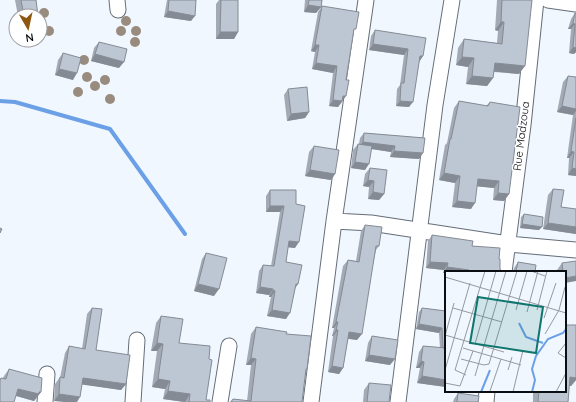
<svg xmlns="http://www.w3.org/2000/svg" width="576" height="402" viewBox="0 0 576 402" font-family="Quicksand,sans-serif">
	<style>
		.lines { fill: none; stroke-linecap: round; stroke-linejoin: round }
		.stream { stroke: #6ba0e7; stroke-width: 4 }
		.street-casing { stroke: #646d78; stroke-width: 17 }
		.street { stroke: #fff; stroke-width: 15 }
		.tree { fill: #998c7f }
		.wall { fill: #a3aab5 }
		.shaded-wall { fill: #848b94 }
		.building { fill: #bdc6d3; stroke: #848b94 }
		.labels { text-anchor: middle; stroke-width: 3; stroke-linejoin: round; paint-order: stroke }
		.street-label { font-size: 11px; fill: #0b0e12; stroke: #fff }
		.inset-river { fill: none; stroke: #6ba0e7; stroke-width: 2 }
		.inset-road { fill: none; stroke: #959aa0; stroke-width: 1 }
		.view { fill: #0f766e; fill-opacity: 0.15; stroke: #0f766e; stroke-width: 2 }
		.inset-edge { fill: none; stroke: #0b0e12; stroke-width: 2 }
	</style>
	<rect width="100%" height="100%" fill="#f1f7ff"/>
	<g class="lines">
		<path class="stream" d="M0,101L15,102L110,129L185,234"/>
		<defs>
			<path id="street" d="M117,0L118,10
				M548,0L576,4
				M334,221L371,223L508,244L576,250
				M504,272L523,125L536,0
				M45,402L47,374
				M133,402L137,340
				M220,402L229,346
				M311,402L334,221L366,0
				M398,402L435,105L452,0
				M486,402L487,391"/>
		</defs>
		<use href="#street" class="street-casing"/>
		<use href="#street" class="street"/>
	</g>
	<g class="tree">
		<circle cx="44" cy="13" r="5"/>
		<circle cx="126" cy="21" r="5"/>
		<circle cx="49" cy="31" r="5"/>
		<circle cx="121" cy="31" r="5"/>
		<circle cx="136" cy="31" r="5"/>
		<circle cx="135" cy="42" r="5"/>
		<circle cx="84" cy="60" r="5"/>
		<circle cx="87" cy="77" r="5"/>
		<circle cx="105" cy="80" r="5"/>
		<circle cx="95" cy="86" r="5"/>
		<circle cx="78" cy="92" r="5"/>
		<circle cx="110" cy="99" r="5"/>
	</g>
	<path class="wall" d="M15,0H36L38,16H18Z
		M167,0H196L191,21L164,17Z
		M219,0H238V32L234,39H216V4Z
		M305,0H322L321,7L316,13L304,12Z
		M497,0H532L519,74L494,72L493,78L487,86L466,84L468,67L456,65L458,48L464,39L497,43L498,31L495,30Z
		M322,6L354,32L342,102L338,107L329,106L333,73L312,69L315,52L311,51L318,12Z
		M575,13H576V52L574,54L569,53L571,29H568L571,19Z
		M375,30L423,56L419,62L409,107L396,106L397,89L400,85L404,55L369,50L371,36Z
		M99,42L119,68L91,61L94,48Z
		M63,53L73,80L55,75L58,60Z
		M568,76L576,77V176L568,175L569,158H567L573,115L557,112L563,82Z
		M288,89L309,112L305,118L287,121L284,95Z
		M459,101L486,106L490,102L509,194L504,201L493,200L494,188L477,186L471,209L452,207L455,183L439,180L445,145L447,143L454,108Z
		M364,133L425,138L419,159L390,157L391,152L371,149L365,170L351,168L353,150L358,144H359L360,138Z
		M314,146L335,174L331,180L305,176L309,152Z
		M370,168L384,194L379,200L368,199L369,187L363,186L365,174Z
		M553,189L561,207L576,209V234L543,229L548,195Z
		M270,190H296L295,248L288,247L286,262L295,289L286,319L267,316L271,297H269V295L256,293L259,271L263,265L271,266L280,212H266V196Z
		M524,214L539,230L520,228L521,217Z
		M365,225L379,246L376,250L357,340L348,339L343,368L339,374L328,372L333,336H332L334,328H332L343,266L348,260L356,261L361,231Z
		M432,235L472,246L499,259L500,269L502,272H446L443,273L444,270L426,268L428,241Z
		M206,253L214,296L194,291L202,259Z
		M518,262L535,272H513L514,268Z
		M562,263L576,281L565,272H558L557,270Z
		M92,308L96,350L126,384L121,390L82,384L54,401L55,384L60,377V378L65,353L69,346L82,349L87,314Z
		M422,308L446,311V387L417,383L420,368H416L419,352L423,346L440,348L439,333L416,329L419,312Z
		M161,316L179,343L209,359L206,400L210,402H184L163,399L165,389L152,387L157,351H151L156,323Z
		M576,325V380L571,386H569L568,402H533V391H565Z
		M256,327L286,334L307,369L306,372L302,402H230L233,399L247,401L251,365H246L251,334Z
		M372,336L390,365L365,361L368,343Z
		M9,369L41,392L34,401L16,396L0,402V379L1,378H3L4,376Z
		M369,383L389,402H363L364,390Z
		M458,393L478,402H453L454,399Z"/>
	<path class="shaded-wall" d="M308,5L321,7L316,13L304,12Z
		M168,11L195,16L191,21L164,17Z
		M501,22H504L498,31L495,30Z
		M573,23L575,24L571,29H568Z
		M220,32H238L234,39H216Z
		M373,44L408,49L404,55L369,50Z
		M315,45H319L315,52L311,51Z
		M573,47L576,48V52L574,54L569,53Z
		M95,54L124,62L119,68L91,61Z
		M420,56H423L419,62H415Z
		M462,57L474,58L468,67L456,65Z
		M316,63L337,66L333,73L312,69Z
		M495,63L525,66L519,74L489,71Z
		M59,69L77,73L73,80L55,75Z
		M472,76L493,78L487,86L466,84Z
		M343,96H346L338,107L329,106L333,100Z
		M400,101L413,102L409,107L396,106Z
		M562,106L576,109V111L573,115L557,112Z
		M309,112L305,118L287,121L291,114Z
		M363,142L395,146L391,152L359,147Z
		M394,151L423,153L419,159L390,157Z
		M571,151L574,152L569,158H567Z
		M355,162L369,164L365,170L351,168Z
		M572,168L576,169V176L568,175Z
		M310,170L335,174L331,180L305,176Z
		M444,173L460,176L455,183L439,180Z
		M478,179L499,181L494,188L473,186Z
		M368,180L374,181L369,187L363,186Z
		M373,192L384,194L379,200L368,199Z
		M498,193L509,194L504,201L493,200Z
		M457,201L475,203L471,209L452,207Z
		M270,206H284L280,212H266Z
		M548,223L576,227V234L543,229Z
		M522,224L542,227L539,230L520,228Z
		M289,241L299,242L295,248L285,247Z
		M430,262L448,263L444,270L426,268Z
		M447,267L469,270L468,272H446V273H443Z
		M576,276V281L565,283V278Z
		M198,284L219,289L214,296L194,291Z
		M296,284H298L294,290Z
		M260,287L273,289L269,295L256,293Z
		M273,290L275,291L271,297H269Z
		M272,310L290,313L286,319L267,316Z
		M336,322H338L334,328H332Z
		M419,324L442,328L439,333L416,329Z
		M336,330H338L333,336H332Z
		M349,332L362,334L357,340L345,338Z
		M157,343L163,344L157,351H151Z
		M369,355L395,359L390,365L365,361Z
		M251,358L256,359L251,365H246Z
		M421,361L424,362L420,368H416Z
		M332,366L343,368L339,374L328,372Z
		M422,376L446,380V387L417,383Z
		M570,377L576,378V380L571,386H565Z
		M83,378L126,384L121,390L78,384Z
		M158,379L170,381L165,389L152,387Z
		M18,389L41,392L34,401L13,395Z
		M168,391L190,394L185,402L163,399Z
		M59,394L80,397L77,402H64L54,401Z"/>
	<path class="building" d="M21,0H36L38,16H24Z
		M169,0H196L195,16L168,11Z
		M221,0H238V32H220Z
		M309,0H322L321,7L308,5Z
		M502,0H532L525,66L495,63L493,78L472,76L474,58L462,57L464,39L502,44L504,22H501Z
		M322,6L359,12L356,29H354L346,80H349L346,96H343L342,101L333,100L337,66L316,63L319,45H315Z
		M575,13H576V48L573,47L575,24L573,23Z
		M375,30L426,38L423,56H420L413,102L400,101L401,83H404L408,49L373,44Z
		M99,42L127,49L124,62L95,54Z
		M63,53L81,58L77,73L59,69Z
		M568,76L576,77V109L562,106Z
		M307,87L309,112L291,114L288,89Z
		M459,101L488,106L490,102L520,107L509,194L498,193L499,181L478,179L475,203L457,201L460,176L444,173L450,139H451Z
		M576,118V169L572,168L574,152L571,151Z
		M364,133L425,138L423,153L394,151L395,146L363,142Z
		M358,144L372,146L369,164L355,162Z
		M314,146L339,150L335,174L310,170Z
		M370,168L387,170L384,194L373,192L374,181L368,180Z
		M553,189L564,190L561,207L576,209V227L548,223Z
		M270,190H296V204L305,206L299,242L289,241L286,262L302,265L298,284H296L290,313L272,310L275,291L273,290V289L260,287L263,265L274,266L284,206H270Z
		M524,214L543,217L542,227L522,224Z
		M365,225L382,227L379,246H376L362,334L349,332L343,368L332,366L338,330H336L338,322H336L348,260L359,262Z
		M0,228L2,229L0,233Z
		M432,235L473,241L472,246L500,248L499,259H500V269L502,272H469V270L447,267L448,263L430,262Z
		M206,253L227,258L219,289L198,284Z
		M576,261V276L565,278V272H563L562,263Z
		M518,262L536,265L535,272H514L516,271Z
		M92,308L102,309L96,350L130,355L126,384L83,378L80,397L59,394L60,377L64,378L69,346L85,349Z
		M422,308L446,311V348H443L442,328L419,324Z
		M161,316L183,319L179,343L210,346L209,359L212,360L206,400H210V402H189L190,394L168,391L170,381L158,379L163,344L157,343Z
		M565,325H576V378L570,377L568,402H538L539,391H565Z
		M256,327L287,332L286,334L311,336L307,369H306L302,402H231L233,399L251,401L256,359L251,358Z
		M372,336L398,340L395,359L369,355Z
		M423,346L446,348V380L422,376L424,362L421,361Z
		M9,369L42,378L41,392H39V394L18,389L14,402H0V380L1,378L6,379Z
		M369,383L391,385L389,402H367Z
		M458,393L479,396L478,402H457Z"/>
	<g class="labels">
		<g class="street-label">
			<text transform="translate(521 136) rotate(-83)" y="4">Rue Madzoua</text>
		</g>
	</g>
	<g transform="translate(445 271)">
		<rect width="121" height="121" fill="#f1f7ff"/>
		<path class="inset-river" d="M74,52L81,66L98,72M36,121L45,99M87,121L90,109L87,98L91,85L103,68L118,62L121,58"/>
		<path class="inset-road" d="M86,0L100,5M0,6L121,42M8,37L57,51M71,39L82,0M92,39L102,0M82,41L93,0M99,47L111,12M100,63L114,39L120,16M0,64L59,81M0,65L9,32M121,72L113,82L121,87M30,73L51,0M18,77L76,94M16,88L39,94L44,93L72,0M0,99L25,12M63,99L67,86M21,104L10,99L40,0M30,105L61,0M0,112L15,115L28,80M45,120L56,88M68,121L78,79M111,121L121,102"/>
		<path class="view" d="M33,26L98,36L91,82L25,72Z"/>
		<rect width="121" height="121" class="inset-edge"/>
	</g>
	<g transform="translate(28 28) rotate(171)"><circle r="19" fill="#ffffff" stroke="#9d9fa0"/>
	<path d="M0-3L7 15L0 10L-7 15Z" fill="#8f560f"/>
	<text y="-6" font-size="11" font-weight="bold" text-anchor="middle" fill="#0b0e12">N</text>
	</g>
</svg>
